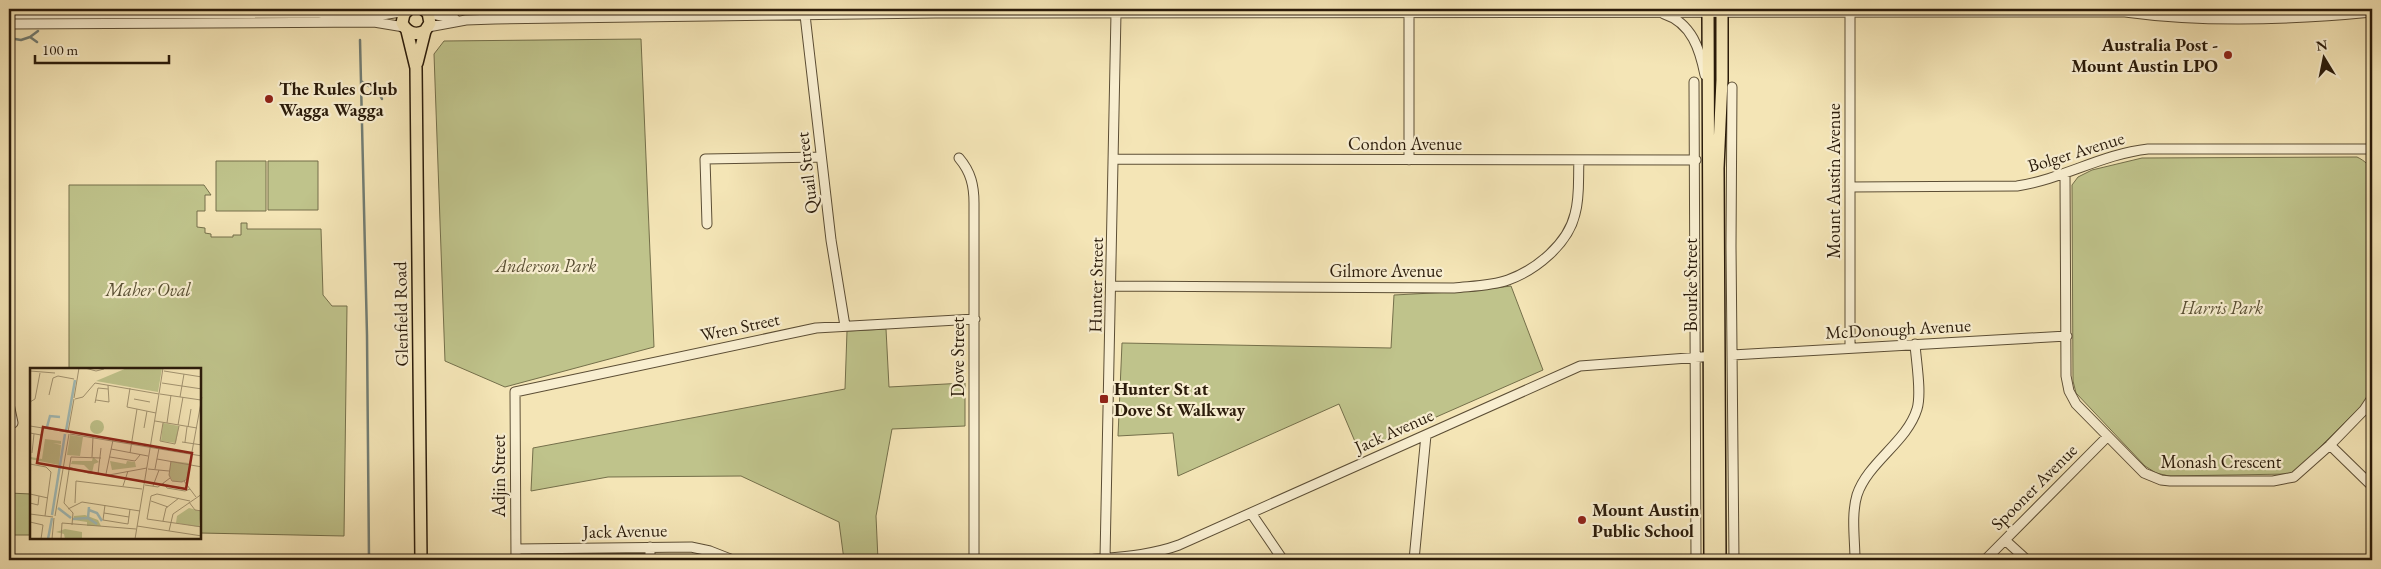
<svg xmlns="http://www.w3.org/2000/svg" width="2381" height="569" viewBox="0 0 2381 569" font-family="'EB Garamond',serif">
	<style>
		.green { fill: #bfc38b; stroke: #746f4a }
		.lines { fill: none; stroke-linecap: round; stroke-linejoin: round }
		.stream { stroke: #717c73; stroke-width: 2.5 }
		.minor-casing { stroke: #5c4e35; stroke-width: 11 }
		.major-casing { stroke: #2a1b0a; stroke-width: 14 }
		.minor { stroke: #f8eed0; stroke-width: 9 }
		.major { stroke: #f4e5b6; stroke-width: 11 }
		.poi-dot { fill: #8f2418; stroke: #f8eed0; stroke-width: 2 }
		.labels { text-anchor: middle; stroke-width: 4.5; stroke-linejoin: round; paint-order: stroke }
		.poi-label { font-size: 18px; font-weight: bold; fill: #2a1b0a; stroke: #f8eed0; text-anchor: start }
		.street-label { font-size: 18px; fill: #2a1b0a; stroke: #f8eed0 }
		.park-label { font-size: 18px; font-style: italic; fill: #574d31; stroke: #f8eed0 }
		.inset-river { fill: none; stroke: #a1bcb9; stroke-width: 2.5 }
		.inset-road { fill: none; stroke: #a39471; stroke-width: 1 }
		.view { fill: #8f2418; fill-opacity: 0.15; stroke: #8f2418; stroke-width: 2.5 }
		.inset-edge { fill: none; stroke: #2a1b0a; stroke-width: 2.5 }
	</style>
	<rect width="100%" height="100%" fill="#f4e5b6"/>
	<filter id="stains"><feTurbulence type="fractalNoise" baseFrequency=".004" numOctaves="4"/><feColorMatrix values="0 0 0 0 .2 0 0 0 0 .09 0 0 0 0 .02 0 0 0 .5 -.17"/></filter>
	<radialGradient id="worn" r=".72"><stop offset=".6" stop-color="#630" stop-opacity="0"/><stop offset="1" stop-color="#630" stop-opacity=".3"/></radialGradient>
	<path class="green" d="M641,39L654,347L505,387L445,361L434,54L444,41Z
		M2357,157C2365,161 2370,165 2372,174L2371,386L2369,395L2364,403L2299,468L2289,474L2169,476L2156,473L2145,466L2076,393L2073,381L2072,185L2078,177L2092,170L2142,158Z
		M216,161H266V211H216Z
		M268,161H318V210H268Z
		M69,185H204L211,195H205V211H197V227L205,228V233L211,234V237H233V235H241V223H247V229H321L323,295L332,306H347L344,536L200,533V369H69Z
		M1511,286L1543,370L1359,451L1339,404L1178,476L1173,433L1118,436L1122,343L1391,348L1394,295L1471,291Z
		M886,329L889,387L965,383V426L892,429L876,516L878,560H844L839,522L741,476L608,477L531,491L533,448L845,389L847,331Z
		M9,493L31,494V535H9Z"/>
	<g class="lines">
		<path class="stream" d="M359,12V9
			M9,38L21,40L30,37
			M360,40L367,335L369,560
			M37,42L30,37L38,31
			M361,81L378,92L382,99"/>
		<defs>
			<path id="minor" d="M428,13L455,19
				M9,14L317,13L364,18L406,11
				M1664,14C1692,23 1700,50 1705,75
				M1850,14V348
				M805,15L831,240L845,326
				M9,24L374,22L404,27
				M428,27L466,20L495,19L935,13L2125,12C2206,23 2291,20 2372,12
				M1694,82L1696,560
				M1732,87L1731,246L1734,560
				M959,158C971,172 974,186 974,203V560
				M1115,159L1696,160
				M1409,160V9
				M2065,175L2066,376L2069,391L2076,404L2144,473L2161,480L2170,481H2273L2294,477L2330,445L2364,410L2372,398
				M1850,187L2017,186C2063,179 2102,154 2148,149H2372
				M707,224L705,159L821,157
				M1112,286L1454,288C1472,286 1491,286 1508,280C1536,270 1568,244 1575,214C1580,197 1578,178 1579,160
				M1732,355L2067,336
				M9,404L13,423
				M2330,445L2372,486
				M1251,513L1283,560
				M2005,540L2027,560
				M650,547V560
				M516,549L691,547L710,551L733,560
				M1105,558L1116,13
				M516,560L515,392L816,328L975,319
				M1088,560C1118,557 1149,556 1179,545L1580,366L1715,356
				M1414,560L1426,435
				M1855,560C1855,540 1851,515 1857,495C1868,462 1907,442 1917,409C1922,393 1916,361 1915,344
				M1985,560L2107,437"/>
			<path id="major" d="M409,9L404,14L402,23C407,33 415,36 425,31L430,23L428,13L423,9
				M1708,9L1710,560
				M407,31L416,68L421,560
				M417,63L425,31
				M1720,560L1718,168L1722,80V9"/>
		</defs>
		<use href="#minor" class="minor-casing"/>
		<use href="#major" class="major-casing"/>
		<use href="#minor" class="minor"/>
		<use href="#major" class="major"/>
	</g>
	<g class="poi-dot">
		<circle cx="2228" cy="55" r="5"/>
		<circle cx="269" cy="99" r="5"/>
		<rect x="1099" y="394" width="10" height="10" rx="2.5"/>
		<circle cx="1582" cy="520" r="5"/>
	</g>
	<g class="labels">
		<g class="poi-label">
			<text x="2218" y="51" text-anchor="end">Australia Post -<tspan x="2218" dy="21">Mount Austin LPO</tspan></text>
			<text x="279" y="95">The Rules Club<tspan x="279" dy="21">Wagga Wagga</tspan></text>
			<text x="1114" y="395">Hunter St at<tspan x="1114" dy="21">Dove St Walkway</tspan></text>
			<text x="1592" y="516">Mount Austin<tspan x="1592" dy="21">Public School</tspan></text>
		</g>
		<g class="street-label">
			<text x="1405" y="150">Condon Avenue</text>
			<text transform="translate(2076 152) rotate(-17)" y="6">Bolger Avenue</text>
			<text transform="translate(807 173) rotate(-97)" y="6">Quail Street</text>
			<text transform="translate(1834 181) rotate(-90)" y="6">Mount Austin Avenue</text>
			<text x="1386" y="277">Gilmore Avenue</text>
			<text transform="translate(1096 285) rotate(-89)" y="6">Hunter Street</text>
			<text transform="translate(1691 285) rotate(-90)" y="6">Bourke Street</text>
			<text transform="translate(401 314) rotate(-91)" y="6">Glenfield Road</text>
			<text transform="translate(740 327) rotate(-12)" y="6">Wren Street</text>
			<text transform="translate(1898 329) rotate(-3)" y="6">McDonough Avenue</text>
			<text transform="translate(958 357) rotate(-90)" y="6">Dove Street</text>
			<text transform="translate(1394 431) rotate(-24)" y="6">Jack Avenue</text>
			<text x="2221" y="468">Monash Crescent</text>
			<text transform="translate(499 476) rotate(-90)" y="6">Adjin Street</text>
			<text transform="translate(2034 487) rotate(-45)" y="6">Spooner Avenue</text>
			<text transform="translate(625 531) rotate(-1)" y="6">Jack Avenue</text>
		</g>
		<g class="park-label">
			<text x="546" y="272">Anderson Park</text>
			<text x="148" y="296">Maher Oval</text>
			<text x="2222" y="314">Harris Park</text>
		</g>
	</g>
	<g transform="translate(30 368)">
		<rect width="171" height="171" fill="#f4e5b6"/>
		<path d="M97,0H132L128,24L66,13ZM60 59a7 7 0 1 1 14 0a7 7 0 1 1-14 0ZM133,55L149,58L146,75L131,73ZM40,67L53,69L50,88L37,87ZM15,71L31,73V76L23,75L31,77L29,97L0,91V80L1,89L12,91ZM63,89L69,94L64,96L62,105L54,97L41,96L42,93H62ZM80,93L96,96L97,93L105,94L106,99L82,102ZM141,93L159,95L157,110L152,114L143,113L139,107ZM159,140L171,143L169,159L146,155L147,148ZM55,147L68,152L71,158H57V154L44,152V148ZM35,161L52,164V171H35L34,166L26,164Z" fill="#bfc38b"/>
		<path class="inset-river" d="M17,59L20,48L30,49M36,63L45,12M59,139L58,150L67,156M28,140L41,150M59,142L67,145L72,153M22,147L35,66M43,151L58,150M18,171L22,150"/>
		<path class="inset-road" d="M55,0L66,3L74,1M0,3L25,5M134,3L172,9M28,8L44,11M132,15L172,21M129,26L133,0M130,26L171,32M19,27L23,10L28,8M150,29L154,6M44,30L49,0M45,31L53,29L65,15L129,26M104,31L120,34M66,32L79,34L78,17M0,34L5,31L10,5M65,35L68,20L78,21M97,39L126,45M97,39L100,20M125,53L167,60M133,55L130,73L145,76L149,58M137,55L141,27M148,57L153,29M0,58L38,64M158,59L161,41M114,60L117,43M38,64L44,31M0,65L11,67L9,86M40,66L172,88M152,74L172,77M155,74L157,59M81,81L118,88M2,85L4,66M100,85L107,41M62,89L63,69M80,89L105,93L110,87M127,91L172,99M141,93L139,107L142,113L152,114L157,111L172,29M0,96L16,99L21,104L15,148M39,99L58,105L79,107L117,100M118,101L139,103M125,101L129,80M68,106L71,80M76,106L83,72M154,113L166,129M133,115L137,120L155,123L160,121M115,117L128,119L140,110M93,118L98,103M123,118L129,102M0,126L18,130M127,126L121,128L117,151L172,159M127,126L160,133M121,133L138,139M159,134L165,142L172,143M0,135L8,137L9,128M45,135L46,113L112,121M75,137L73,152L98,156L100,141M38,141L52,134L110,143M74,145L99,149M0,146L23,149M25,148L39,66M133,153L136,140L149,130M0,154L13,157L11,171M42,157L43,145L34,135L41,89L71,90M107,158L172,168M139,163L143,146L172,126M22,171L24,150M31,171L32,155L106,161M105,171L129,26"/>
		<path class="view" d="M13,59L162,85L156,121L7,95Z"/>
		<rect width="171" height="171" class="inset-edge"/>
	</g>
	<rect width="2381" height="569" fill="none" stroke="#f4e5b6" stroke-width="30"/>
	<rect x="10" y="10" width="2361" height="549" fill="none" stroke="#2a1b0a" stroke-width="2.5"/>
	<rect x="15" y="15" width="2351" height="539" fill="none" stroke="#2a1b0a"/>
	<g transform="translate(2324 58) rotate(350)" stroke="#f8eed0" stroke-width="4" paint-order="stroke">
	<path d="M0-4L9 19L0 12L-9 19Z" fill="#2a1b0a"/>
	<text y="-8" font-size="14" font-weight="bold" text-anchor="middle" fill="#2a1b0a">N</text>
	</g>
	<path d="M35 55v8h134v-8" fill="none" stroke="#2a1b0a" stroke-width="2.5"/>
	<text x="42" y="55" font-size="15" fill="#2a1b0a" stroke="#f8eed0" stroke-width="4" paint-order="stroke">100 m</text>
	<rect width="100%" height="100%" filter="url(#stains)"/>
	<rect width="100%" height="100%" fill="url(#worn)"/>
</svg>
